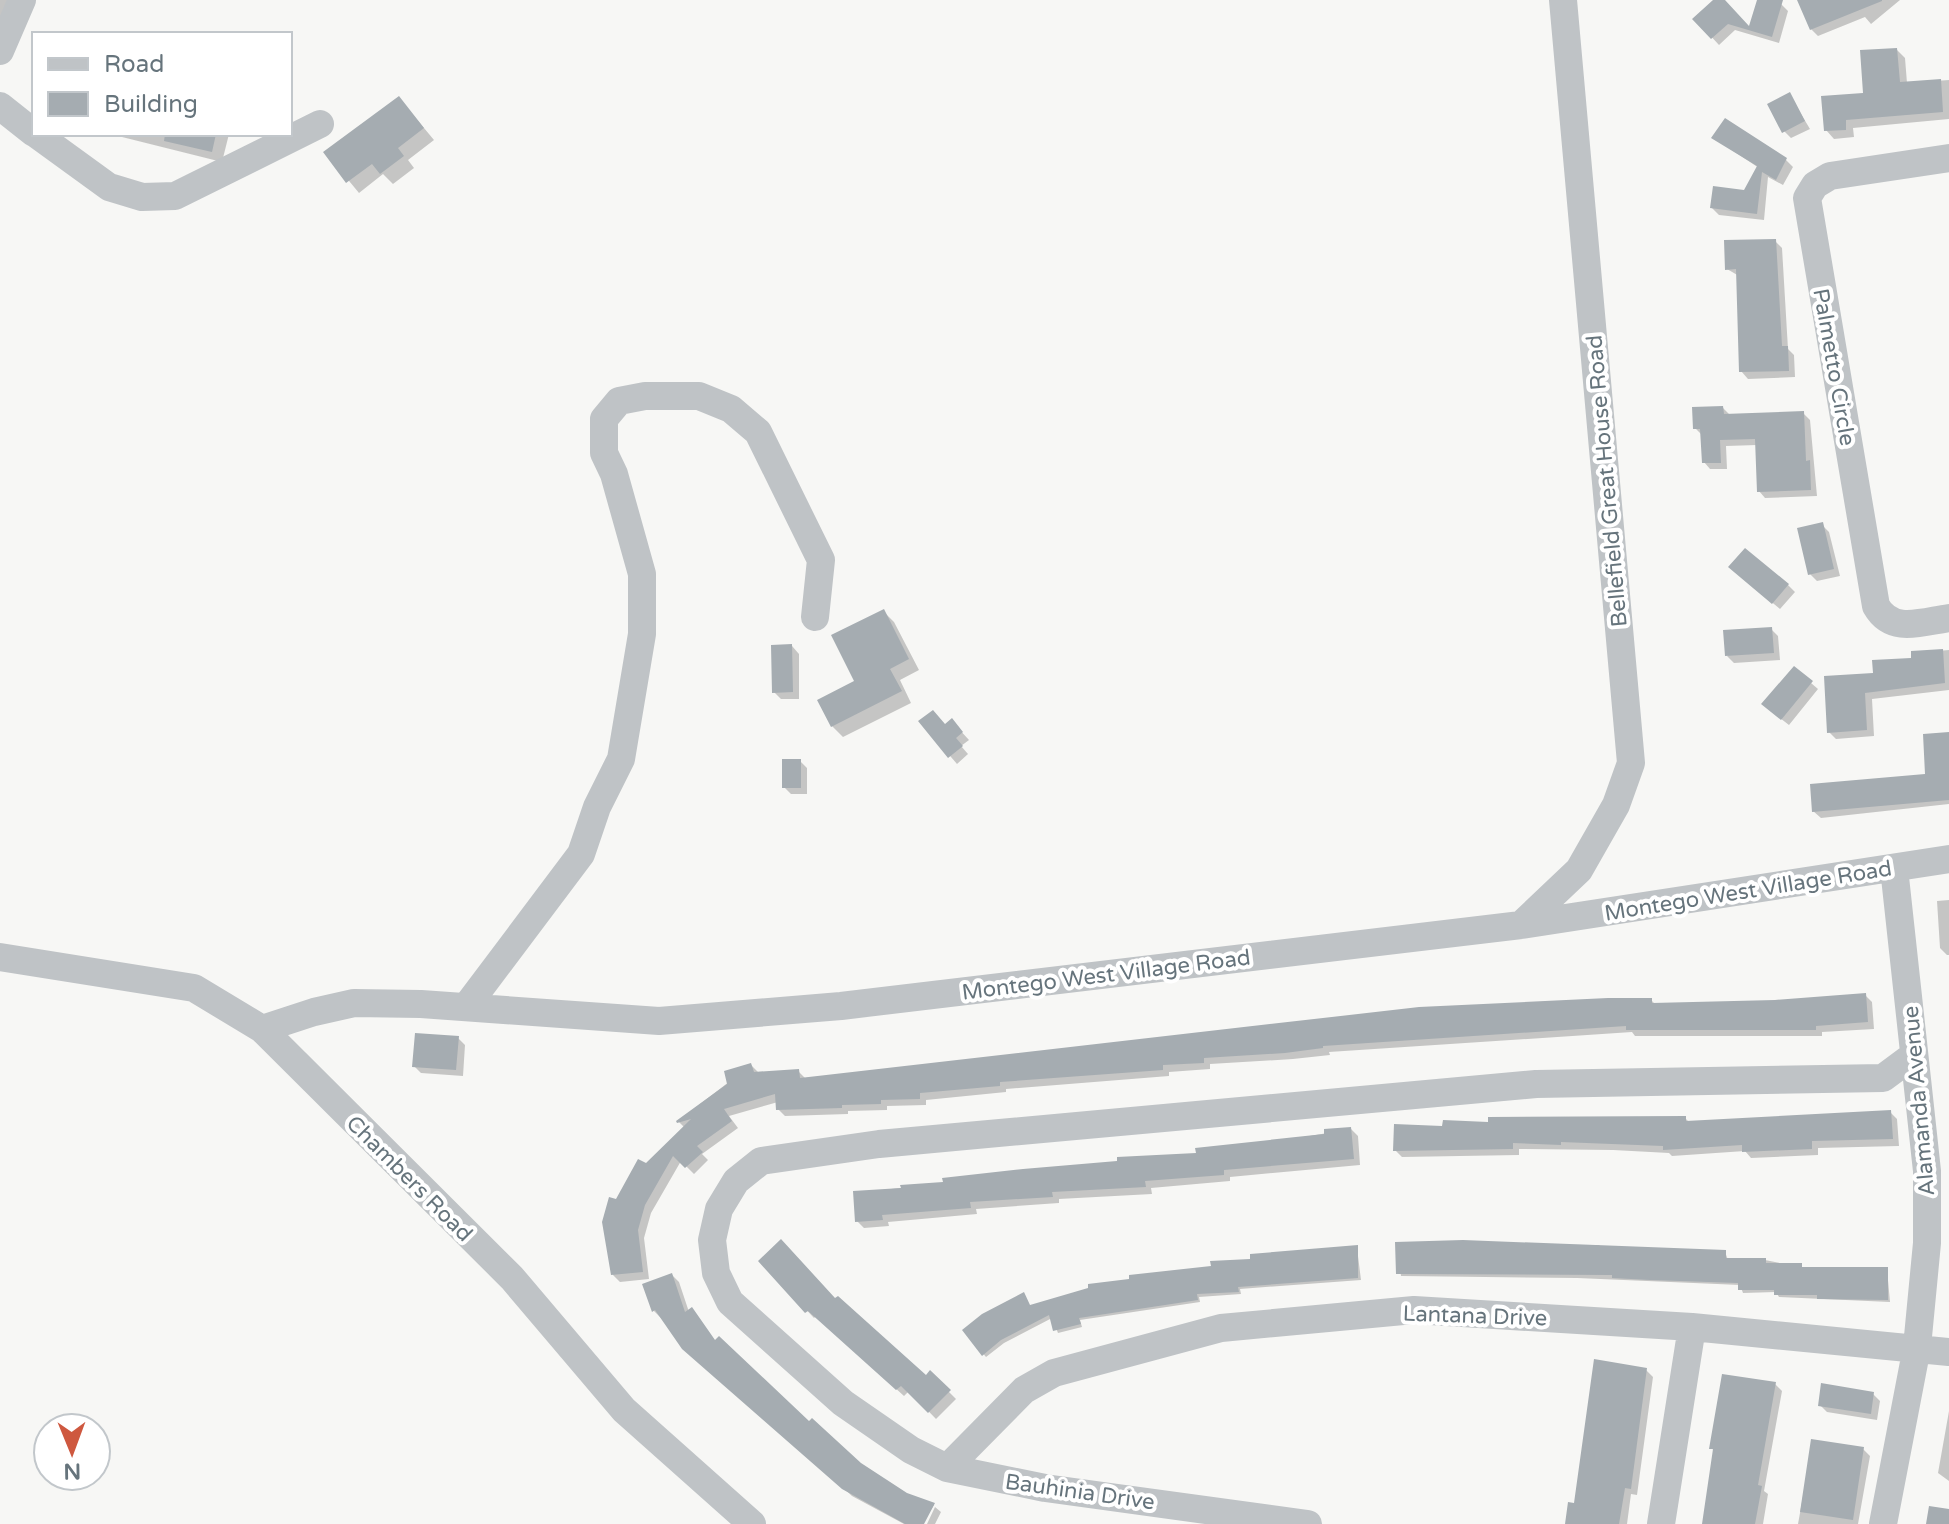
<svg xmlns="http://www.w3.org/2000/svg" width="1949" height="1524" viewBox="0 0 1949 1524" font-family="'Varela Round',sans-serif">
	<style>
		.shadow { fill: #0003 }
		.building { fill: #a5acb1 }
		.lines { fill: none; stroke-linecap: round; stroke-linejoin: round }
		.minor { stroke: #bfc3c6; stroke-width: 28 }
		.labels { text-anchor: middle; stroke-width: 8; stroke-linejoin: round; paint-order: stroke }
		.street-label { font-size: 22px; fill: #66747c; stroke: #fff }
	</style>
	<rect width="100%" height="100%" fill="#f7f7f5"/>
	<path class="shadow" d="M0,0H26L0,52Z
		M1716,0H1723L1750,29L1759,0L1781,4L1788,11L1779,43L1735,30L1719,45L1695,19Z
		M1800,0H1900L1871,24L1865,17L1818,36L1811,29Z
		M1897,50L1905,58L1907,83L1949,80V119L1853,128L1854,137L1834,139L1826,130L1865,95Z
		M1789,94L1810,129L1791,138L1784,131Z
		M399,98L434,140L408,160L414,168L393,184L383,174L359,193L326,153Z
		M110,134H229L222,162Z
		M1714,138L1786,160L1793,167L1783,185L1768,177L1764,220L1719,215L1712,208L1745,192L1759,168Z
		M1775,241L1782,248L1788,349L1794,355L1795,377L1748,379L1741,371L1739,276L1727,269Z
		M1723,408L1730,415L1803,413L1810,420L1817,496L1765,498L1759,491L1757,445L1726,446L1727,469H1710L1704,462L1703,436L1695,428Z
		M1822,525L1829,532L1840,576L1817,581L1810,574Z
		M1738,574L1788,585L1795,592L1780,609Z
		M883,611L894,622L919,670L900,680L911,703L843,737L832,726L857,682Z
		M1771,629L1778,636L1780,660L1734,663L1727,656Z
		M792,646L799,654V699H781L774,692Z
		M1949,650V690L1872,699L1874,736L1836,739L1829,732L1875,675L1914,659L1913,653Z
		M1811,683L1818,689L1789,725L1771,711Z
		M921,722L958,728L969,740L961,746L968,754L957,764Z
		M1949,734V804L1821,818L1813,811L1927,776Z
		M800,761L807,768V794H791L784,787Z
		M1949,900V955H1947L1940,948L1937,901Z
		M1865,995L1872,1002L1874,1029L1822,1032V1036H1635L1632,1032L1329,1052L1330,1055L1293,1059L1210,1064V1069L1169,1072V1076L1006,1089V1092L926,1100V1105L887,1106V1110L848,1111V1114L785,1116L778,1109V1102L729,1116L738,1128L702,1154L708,1160L694,1174L681,1161L651,1213L644,1238L649,1279L620,1282L613,1275L617,1201L646,1165L685,1128L678,1121L751,1065L758,1072L798,1071L805,1078L1651,1000L1656,1005L1775,1002Z
		M458,1038L465,1045L463,1076L421,1073L414,1066Z
		M1890,1112L1897,1119L1899,1146L1818,1148V1155L1751,1158L1745,1151L1672,1156L1669,1153L1613,1150L1519,1149V1155L1402,1157L1395,1150L1444,1128L1490,1124L1685,1118L1690,1123Z
		M1351,1129L1358,1136L1360,1165L1230,1177V1181L1151,1188L1152,1194L1059,1199V1203L976,1209L977,1214L888,1222L889,1226L864,1228L857,1221L855,1193L1198,1155Z
		M1397,1244L1599,1245L1602,1248L1725,1252L1728,1260H1765L1804,1268L1887,1269L1890,1302L1779,1297L1776,1292L1743,1293L1740,1285L1577,1278L1401,1276Z
		M1357,1248L1361,1280L1240,1289L1241,1294L1199,1297L1200,1302L1080,1320L1082,1327L1058,1333L1052,1318L1004,1343L986,1357L964,1331Z
		M761,1261L836,1301L926,1377L930,1373L956,1399L936,1419L909,1391L904,1396L816,1316L814,1318Z
		M672,1275L679,1282L689,1312L716,1342L809,1424L860,1464L906,1494L934,1505L922,1524H904L852,1496L660,1317L653,1310Z
		M1646,1370L1653,1377L1637,1495L1631,1494L1627,1524H1567Z
		M1775,1384L1782,1391L1764,1491L1768,1494L1763,1524H1704L1715,1451L1711,1448Z
		M1873,1394L1880,1401L1877,1420L1827,1412L1820,1405Z
		M1949,1411V1481L1938,1473Z
		M1813,1441L1863,1449L1870,1456L1858,1524H1798Z
		M935,1507L941,1512L935,1524H927Z"/>
	<path class="building" d="M1713,0H1725L1749,26L1757,0H1783L1772,37L1728,24L1711,39L1692,19Z
		M1797,0H1882V1L1810,30Z
		M1897,48L1900,82L1941,79L1943,112L1846,120V130L1824,131L1821,96L1863,93L1860,50Z
		M1790,92L1805,121L1782,133L1767,104Z
		M399,96L424,128L398,148L404,156L380,174L372,164L346,183L323,152Z
		M1725,118L1787,158L1776,180L1762,172L1757,214L1710,208L1713,186L1744,190L1757,166L1711,138Z
		M165,134H216L212,152L164,141Z
		M1776,239L1782,346H1788L1789,371L1739,372L1736,269L1725,270L1724,240Z
		M1723,406L1724,414L1804,411L1806,461L1810,460L1811,490L1757,492L1755,439L1720,440L1721,463H1702L1700,429H1693L1692,407Z
		M1823,522L1834,569L1808,575L1797,528Z
		M1745,548L1789,584L1772,604L1728,567Z
		M884,609L909,659L890,669L902,691L831,727L817,700L854,681L831,635Z
		M1772,627L1774,653L1725,656L1723,630Z
		M792,644L793,692L772,693L771,645Z
		M1943,649L1945,683L1865,693L1867,730L1827,733L1824,676L1873,673L1872,660L1911,658V651Z
		M1794,666L1813,681L1781,720L1761,704Z
		M933,710L945,724L952,718L963,732L956,738L963,746L948,758L918,721Z
		M1949,732V800L1812,812L1810,784L1925,774L1923,734Z
		M782,759H801V788H782Z
		M1866,993L1868,1022L1816,1026V1030H1626V1026L1323,1046V1048L1285,1053L1204,1058V1063L1163,1065V1070L1000,1082V1086L920,1093V1099L881,1100V1104L842,1105V1108L776,1110L775,1094L724,1109L732,1121L697,1146L703,1152L685,1168L673,1156L645,1205L638,1230L643,1272L611,1275L602,1222L609,1197L616,1199L638,1159L646,1163L691,1119L677,1123L676,1121L727,1084L724,1071L751,1063L754,1072L799,1069L800,1078L1419,1007L1608,998H1652V1003L1775,1000Z
		M415,1033L459,1036L456,1070L412,1067Z
		M1891,1110L1893,1139L1812,1141V1149L1742,1152V1145L1663,1150V1146L1561,1142V1145L1513,1143V1149L1393,1151L1394,1124L1442,1126L1443,1120L1488,1122V1117L1686,1116V1121Z
		M1351,1127L1354,1159L1224,1170V1175L1145,1181L1146,1187L1052,1192L1053,1197L970,1202L971,1208L882,1215L883,1220L855,1222L853,1191L901,1188L900,1185L943,1182L942,1178L1023,1169L1117,1161V1157L1196,1153L1195,1148L1324,1134V1129Z
		M781,1239L835,1298L838,1296L926,1375L930,1370L951,1390L928,1413L901,1386L896,1390L808,1311L805,1313L758,1261Z
		M1463,1240L1726,1250V1258H1766V1263H1802V1267H1888V1300L1817,1299V1295H1774V1290H1738V1283L1650,1280L1612,1278V1275L1396,1274L1395,1242Z
		M1358,1245V1278L1238,1287L1239,1292L1197,1294L1198,1300L1079,1318L1081,1324L1053,1331L1049,1315L1001,1340L982,1356L962,1330L982,1314L1024,1292L1030,1305L1088,1288V1284L1129,1279V1275L1211,1266L1210,1261L1250,1259V1254Z
		M672,1273L685,1312L692,1307L715,1340L719,1336L809,1421L812,1418L861,1463L907,1493L935,1503L924,1524H905L842,1489L682,1349L655,1310L652,1312L642,1284Z
		M1594,1359L1647,1368L1631,1489L1625,1488L1619,1524H1565L1568,1502L1574,1503Z
		M1722,1374L1776,1382L1758,1485L1762,1486L1755,1524H1702L1713,1449H1709Z
		M1821,1383L1874,1392L1871,1414L1818,1406Z
		M1811,1439L1864,1447L1853,1520L1800,1512Z
		M1929,1506L1949,1509V1524H1926Z"/>
	<g class="lines">
		<path class="minor" d="M0,51L22,0
			M0,106L34,133
			M36,134L109,187L142,197L175,196L320,124
			M1949,158L1830,176L1815,185L1807,198L1876,606C1892,634 1921,622 1949,618
			M1521,925L1579,870L1616,805L1631,763L1563,0
			M0,957L194,988L262,1029L512,1278L624,1410L752,1524
			M466,1007L581,854L597,807L621,759L642,634V574L614,474L604,453V419L619,401L645,396H699L731,409L758,432L821,560L815,617
			M262,1029L314,1012L354,1003L421,1004L659,1021L841,1006L1521,925L1949,859
			M947,1468L1024,1390L1054,1373L1221,1328L1414,1310L1692,1327L1949,1352
			M1308,1524L1045,1488L947,1468L911,1450L843,1403L730,1302L716,1273L712,1240L719,1209L736,1181L761,1161L879,1144L1536,1084L1883,1078L1914,1055
			M1661,1524L1692,1327
			M1883,1524L1917,1347L1927,1243V1171L1894,868"/>
	</g>
	<g class="labels">
		<g class="street-label">
			<text transform="translate(1835 367) rotate(80)" y="8">Palmetto Circle</text>
			<text transform="translate(1606 481) rotate(-95)" y="8">Bellefield Great House Road</text>
			<text transform="translate(1748 890) rotate(-9)" y="8">Montego West Village Road</text>
			<text transform="translate(1106 974) rotate(-7)" y="8">Montego West Village Road</text>
			<text transform="translate(1918 1101) rotate(-95)" y="8">Alamanda Avenue</text>
			<text transform="translate(410 1178) rotate(45)" y="8">Chambers Road</text>
			<text transform="translate(1475 1315) rotate(2)" y="8">Lantana Drive</text>
			<text transform="translate(1080 1491) rotate(8)" y="8">Bauhinia Drive</text>
		</g>
	</g>
	<rect x="32" y="32" width="260" height="104" fill="#ffffff" stroke="#c2c7cb" stroke-width="2"/>
	<rect x="48" y="58" width="40" height="12" fill="#bfc3c6" stroke="#c2c7cb" stroke-width="2"/>
	<text x="104" y="72" font-size="24" fill="#66747c">Road</text>
	<rect x="48" y="92" width="40" height="24" fill="#a5acb1" stroke="#c2c7cb" stroke-width="2"/>
	<text x="104" y="112" font-size="24" fill="#66747c">Building</text>
	<g transform="translate(72 1452) rotate(179)"><circle r="38" fill="#ffffff" stroke="#c2c7cb" stroke-width="2"/>
	<path d="M0-6L14 30L0 20L-14 30Z" fill="#ce583f"/>
	<text y="-12" font-size="22" font-weight="bold" text-anchor="middle" fill="#66747c">N</text>
	</g>
</svg>
